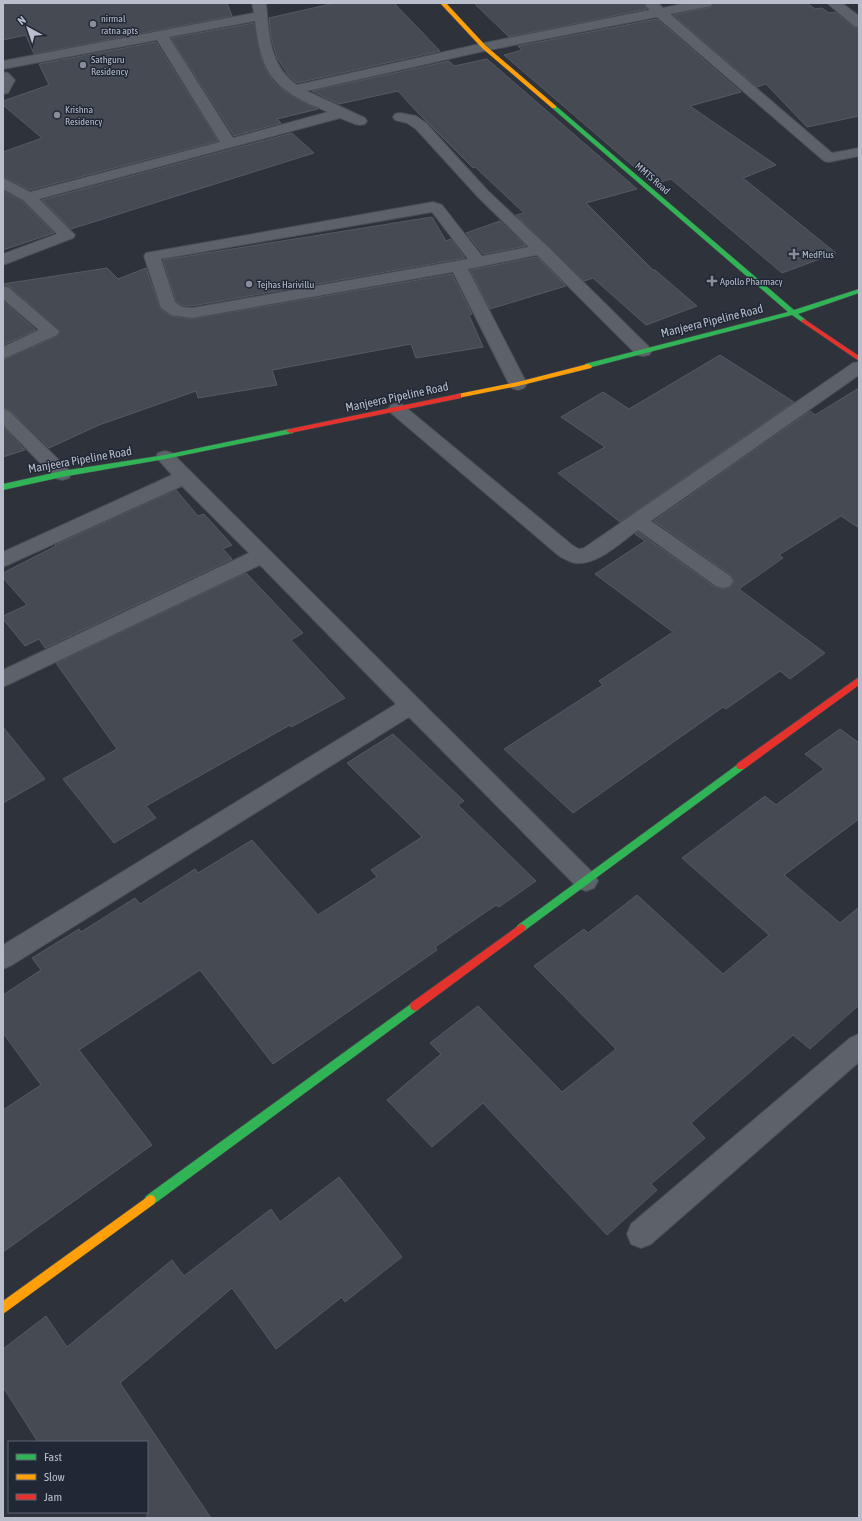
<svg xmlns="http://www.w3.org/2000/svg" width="862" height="1521" viewBox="0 0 862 1521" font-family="'Asap Condensed',sans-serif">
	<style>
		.building { fill: #464a52; stroke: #555a63 }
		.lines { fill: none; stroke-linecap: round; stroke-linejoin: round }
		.street-casing { stroke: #494d53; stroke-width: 2 }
		.fast-casing { stroke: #494d53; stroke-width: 1 }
		.slow-casing { stroke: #494d53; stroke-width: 1 }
		.jam-casing { stroke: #494d53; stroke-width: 1 }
		.street { fill: #5d6169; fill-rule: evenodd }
		.fast { fill: #30b455; fill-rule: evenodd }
		.slow { fill: #ff9f0a; fill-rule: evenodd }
		.jam { fill: #e5322d; fill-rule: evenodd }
		.poi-dot { fill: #878d99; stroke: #202836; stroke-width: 1.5 }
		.labels { text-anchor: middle; stroke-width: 3; stroke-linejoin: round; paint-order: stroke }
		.far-poi-label { font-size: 10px; fill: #b8becb; stroke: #202836; text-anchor: start }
		.far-street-label { font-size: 10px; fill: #b8becb; stroke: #202836 }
		.street-label { font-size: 12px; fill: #b8becb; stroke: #202836 }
	</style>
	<rect width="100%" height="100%" fill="#2d323b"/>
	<path class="building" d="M3,3H227L232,16L34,54L26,35L3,40Z
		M335,3H394L440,51L297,83L289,76L277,58L271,37L269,18Z
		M474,3H645L644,5L647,9L509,37Z
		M714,3H807L815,9L822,8L829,13L835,12L853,27L859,28V116L807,127L766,84L757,87L673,15L711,7Z
		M657,19L741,92L690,106L776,165L743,178L836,253L782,273L671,179L654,184L504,55L522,50L518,46Z
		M254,23L261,57L266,70L273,81L283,90L295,98L318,109L277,119L281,123L234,136L171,38Z
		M156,42L218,141L30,190L3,177V152L42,138L3,105V101L49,85L39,64Z
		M487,59L637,189L586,203L653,270H655L697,306L646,325L593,278L584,281L516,215L524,213L475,167L473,168L417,112L398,91L339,104L312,91L449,61L454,66Z
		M292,133L314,153L71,229L42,200Z
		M3,191L22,201L54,233L3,250Z
		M432,217L446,241L451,239L465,258L192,306H183L176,301L163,260Z
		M500,221L526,246L483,254L466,233Z
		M537,257L566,286L490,309L470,270Z
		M107,268L118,279L146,268L160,309L171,316L192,319L452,274L472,314L469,315L483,347L416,358L411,344L272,370L277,385L198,398L196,391L99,425L49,448L10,410L3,408V360L58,336L60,331L10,287L3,284Z
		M3,301L36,330L3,345Z
		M720,355L794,402L620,522L558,473L605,447L561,417L603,392L629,409Z
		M859,388V528L841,516L779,555L783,558L739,589L825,653L790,679L780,671L726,709L723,707L573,813L504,749L603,685L599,681L673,632L595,574L645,541L635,534L638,532L715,587L723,589L730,587L734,582L731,575L654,521L810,411L815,415Z
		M3,427L25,450L3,457Z
		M176,490L198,516L204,514L232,545L223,549L232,559L45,648L39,639L25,646L3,619V616L27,605L3,578V573L56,546L55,545Z
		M246,573L303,633L291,640L345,698L291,727L290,725L146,806L156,818L114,843L63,779L117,749L56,663Z
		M3,727L45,779L3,803Z
		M840,729L859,743V819L784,875L840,923L859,907V1005L810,1049L793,1035L691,1123L705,1138L651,1184L657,1190L607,1235L483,1103L432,1147L387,1100L441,1054L430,1043L478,1006L562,1092L616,1049L534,966L584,929L588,933L637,895L723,974L769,935L682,858L765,796L776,805L824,769L805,754Z
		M393,734L464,801L458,805L536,881L499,907L496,905L435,947L437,950L273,1064L200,970L79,1050L152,1145L3,1252V1110L41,1085L3,1033V995L41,970L32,958L79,929L81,932L135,898L140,904L195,869L198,873L252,840L318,915L377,877L371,870L422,837L347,763Z
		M339,1177L402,1257L345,1302L342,1297L276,1349L232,1288L120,1383L211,1518H147V1442H38L3,1387V1349L46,1316L67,1347L172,1260L184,1276L271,1209L280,1222Z"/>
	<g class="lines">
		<defs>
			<path id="street" d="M252,3H266C269,33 269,66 297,85L484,43L650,10L645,5L647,3H658L663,8L686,3H713L711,6L670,14L832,153L859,148V156L829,162L824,161L657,17L484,51L307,91L365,118L367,121L365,124L360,125L355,124L340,118L39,199L75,235L73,238L3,265V254L57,234L23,200L3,189V178L30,192L220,142L157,40L3,69V61L254,13ZM255,21C262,79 276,90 328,112L233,138L169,37Z
				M827,3H842L859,16V27L854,26Z
				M3,72L8,73L15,80L8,93L3,94Z
				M400,113L416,116L426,123L488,191L547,246L649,347L652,351L649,355L643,356L637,355L537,255L468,269L527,384L524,388L518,390L512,388L509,384L453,272L192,318L171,315L161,308L144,256L146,253L433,202L442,205L482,256L529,247L478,197L416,129L407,123L395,120L393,117L395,114ZM432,212L468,259L192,308L182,307L175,302L161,259Z
				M3,286L9,288L59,331L57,335L3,359V347L39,330L3,299Z
				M859,362V375L651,521L730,576L733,581L730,586L723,588L716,586L638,530C621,542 597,566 575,563C569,562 563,558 558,555L391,413L388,409L391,405L397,403L403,405L572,545L579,549L584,548L853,363Z
				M3,409L9,411L69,470L71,474L69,478L62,480L55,478L3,425Z
				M165,451L172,453L594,874L598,881L594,888L586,891L578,888L409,717L12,965L3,969V945L396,704L260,565L3,687V670L249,553L182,486L3,567V552L172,475L156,457L158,453Z
				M859,1034V1062L651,1244L641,1248L631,1244L627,1234L631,1224L850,1038Z"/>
			<path id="fast" d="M552,106H556L794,310L859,289V293L798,314L806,320V322H802L792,315L588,368H585V364L788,312L552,108Z
				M290,429L294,431L293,433L165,459L62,477L3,490V484L62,471L165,455Z
				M741,762L744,763L746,766L744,769L524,931L521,932L518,931L516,928L518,925Z
				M415,1001L419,1003L420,1006L419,1009L154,1204L150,1205L146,1204L144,1200L146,1196Z"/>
			<path id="slow" d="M440,3H446L486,46L556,106V108H552L482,48Z
				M588,364L592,366L591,368L518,386L458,398L454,396L458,394L518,382Z
				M150,1195L154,1196L156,1200L154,1204L3,1314V1301Z"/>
			<path id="jam" d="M804,319L859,356V361L802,322V320Z
				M458,394H461V398L290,433L286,431L290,429Z
				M859,677V685L744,769H738L736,766L738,763Z
				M521,924L524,925L526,928L524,931L419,1009L415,1011L411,1009L410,1006L411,1003Z"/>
		</defs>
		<use href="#street" class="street-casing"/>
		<use href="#fast" class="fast-casing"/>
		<use href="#slow" class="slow-casing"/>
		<use href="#jam" class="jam-casing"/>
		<use href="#street" class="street"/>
		<use href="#fast" class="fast"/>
		<use href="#slow" class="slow"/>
		<use href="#jam" class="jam"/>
	</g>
	<g class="poi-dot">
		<circle cx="93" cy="24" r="4"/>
		<circle cx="83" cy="65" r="4"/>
		<circle cx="57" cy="115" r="4"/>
		<path d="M792 248h4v4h4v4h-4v4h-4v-4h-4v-4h4z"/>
		<path d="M710 275h4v4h4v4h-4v4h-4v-4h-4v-4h4z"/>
		<circle cx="249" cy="284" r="4"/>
	</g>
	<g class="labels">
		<g class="far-poi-label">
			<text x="101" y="22">nirmal<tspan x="101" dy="12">ratna apts</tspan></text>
			<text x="91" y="63">Sathguru<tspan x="91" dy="12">Residency</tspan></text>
			<text x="65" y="113">Krishna<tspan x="65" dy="12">Residency</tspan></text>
			<text x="802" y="258">MedPlus</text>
			<text x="720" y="285">Apollo Pharmacy</text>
			<text x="257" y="288">Tejhas Harivillu</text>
		</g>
		<g class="far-street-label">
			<text transform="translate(653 178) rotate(41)" y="4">MMTS Road</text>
		</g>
		<g class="street-label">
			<text transform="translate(712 321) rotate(-14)" y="4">Manjeera Pipeline Road</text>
			<text transform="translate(397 397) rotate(-12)" y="4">Manjeera Pipeline Road</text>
			<text transform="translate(80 460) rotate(-10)" y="4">Manjeera Pipeline Road</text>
		</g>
	</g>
	<rect width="862" height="1521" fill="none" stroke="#b8becb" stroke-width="8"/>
	<rect x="8" y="1441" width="140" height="72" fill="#202836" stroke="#5d6472"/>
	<rect x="16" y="1454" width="20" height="6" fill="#30b455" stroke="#5d6472"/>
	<text x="44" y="1461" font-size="12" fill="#b8becb">Fast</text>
	<rect x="16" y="1474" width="20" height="6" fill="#ff9f0a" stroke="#5d6472"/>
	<text x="44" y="1481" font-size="12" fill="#b8becb">Slow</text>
	<rect x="16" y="1494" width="20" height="6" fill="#e5322d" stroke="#5d6472"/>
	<text x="44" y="1501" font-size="12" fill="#b8becb">Jam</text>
	<g transform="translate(28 28) rotate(320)" stroke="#202836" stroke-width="3" paint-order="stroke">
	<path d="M0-3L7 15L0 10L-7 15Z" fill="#b8becb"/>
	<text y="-6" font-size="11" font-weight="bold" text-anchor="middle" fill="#b8becb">N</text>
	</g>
</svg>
